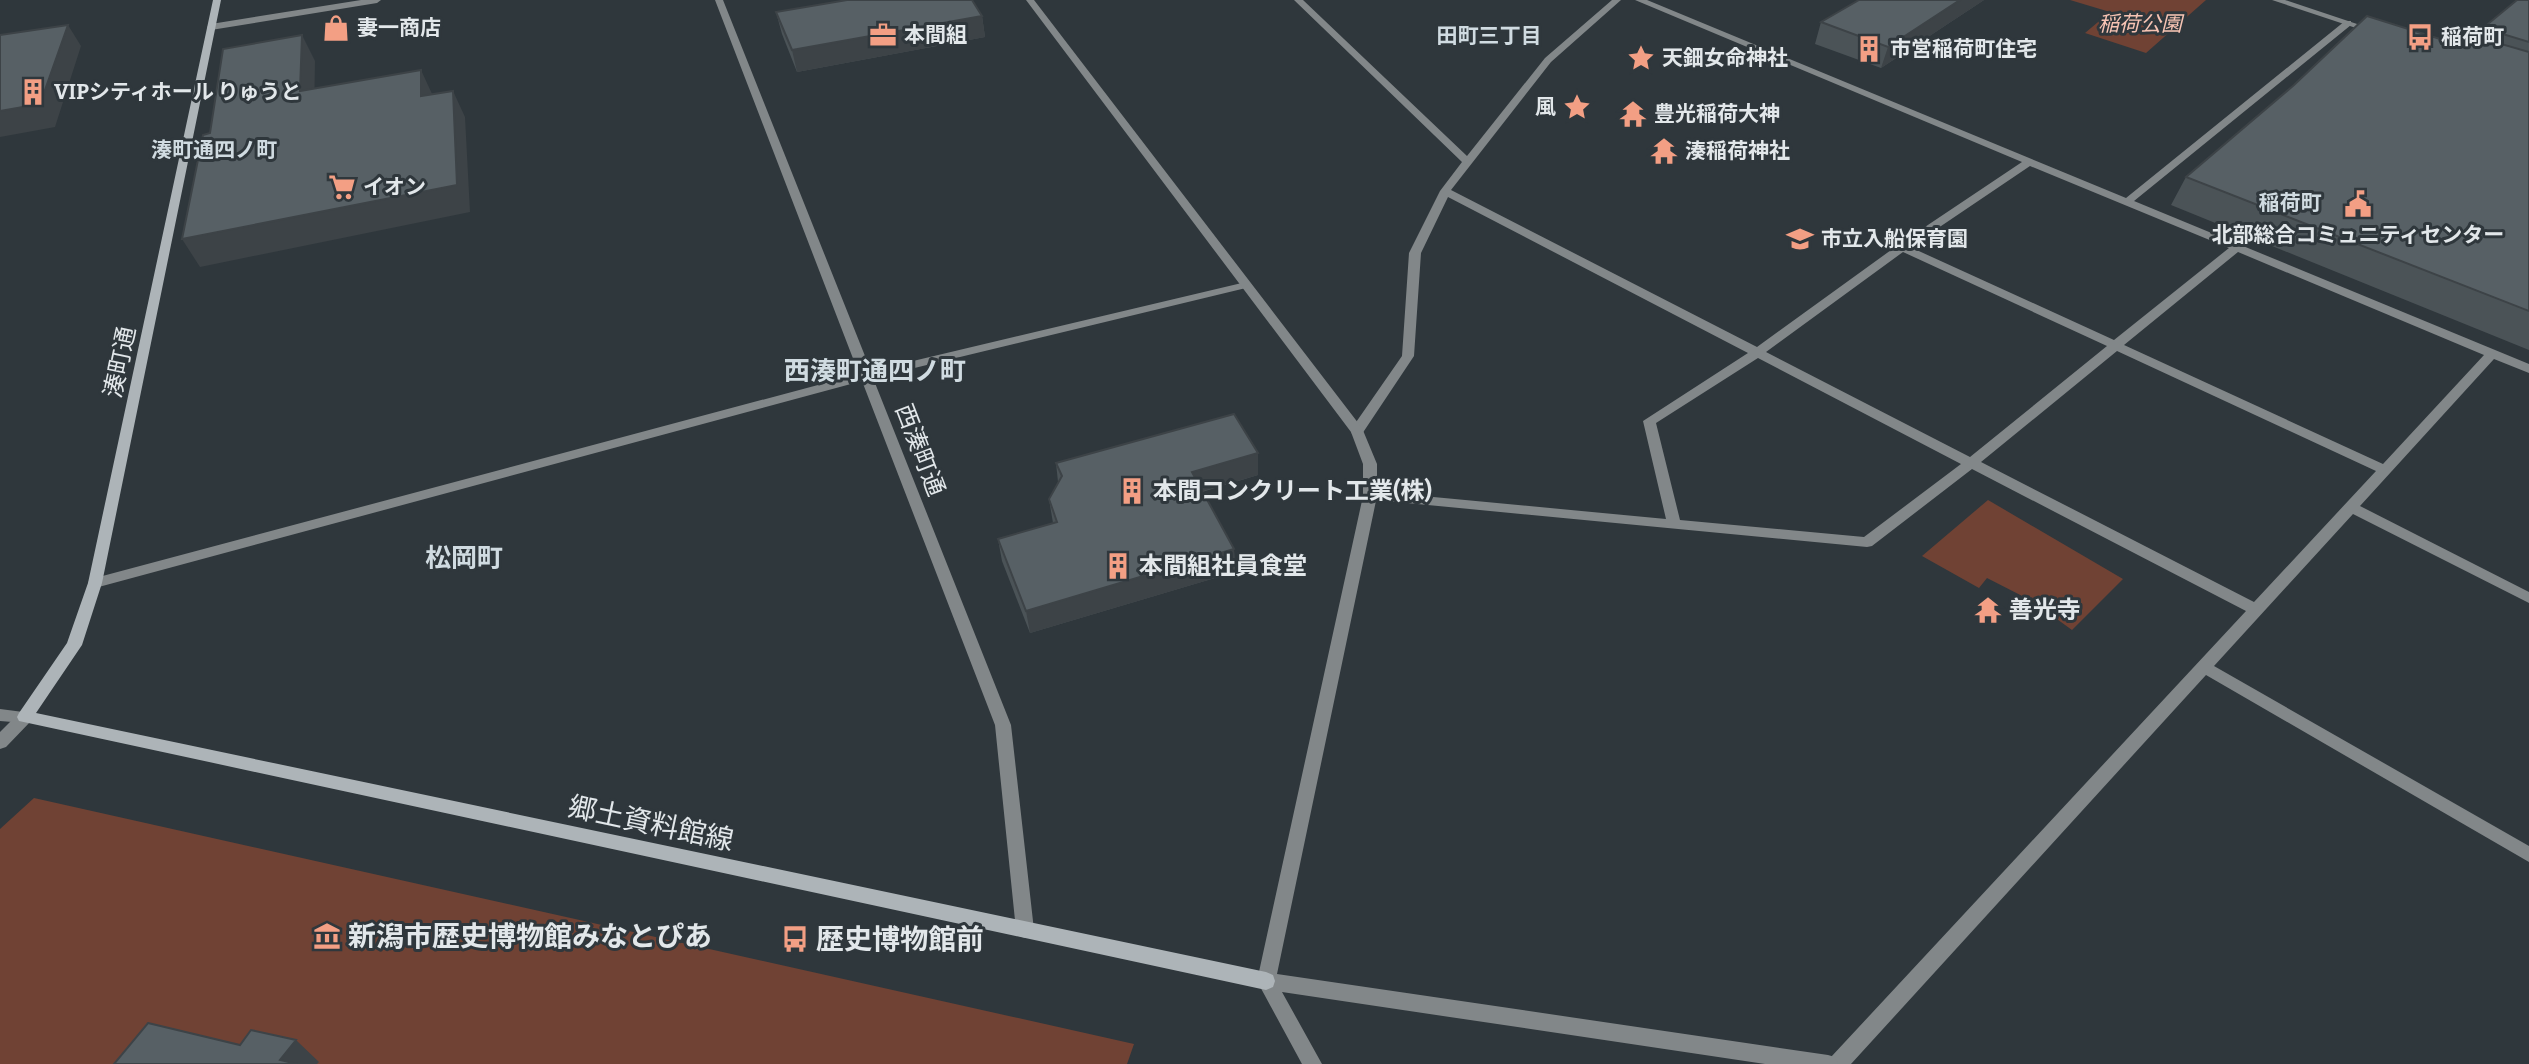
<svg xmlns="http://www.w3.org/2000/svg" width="2529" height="1064" viewBox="0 0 2529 1064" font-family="Bitter,'Noto Sans JP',serif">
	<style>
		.green { fill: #704234 }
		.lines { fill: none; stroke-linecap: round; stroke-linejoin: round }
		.minor { fill: #828789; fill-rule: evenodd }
		.tertiary { fill: #828789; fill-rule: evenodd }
		.secondary { fill: #adb4b8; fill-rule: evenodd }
		.wall { fill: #4b5357 }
		.shaded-wall { fill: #3d4347 }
		.building { fill: #576065; stroke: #3d4347; stroke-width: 2 }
		.labels { text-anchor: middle; stroke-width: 6; stroke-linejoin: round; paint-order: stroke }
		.far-park-label { font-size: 21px; font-style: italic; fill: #f7c4b4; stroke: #2f373c }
		.far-poi-label { font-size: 21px; font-weight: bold; fill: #e2e7ea; stroke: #2f373c; text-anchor: start }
		.far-neighbourhood-label { font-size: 21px; font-weight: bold; fill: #d0dbe1; stroke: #2f373c }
		.street-label { font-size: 24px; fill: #e2e7ea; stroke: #2f373c }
		.poi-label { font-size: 24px; font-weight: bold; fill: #e2e7ea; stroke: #2f373c; text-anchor: start }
		.neighbourhood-label { font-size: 26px; font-weight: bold; fill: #d0dbe1; stroke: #2f373c }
		.near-street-label { font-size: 28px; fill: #e2e7ea; stroke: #2f373c }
		.near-poi-label { font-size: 28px; font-weight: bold; fill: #e2e7ea; stroke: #2f373c; text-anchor: start }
	</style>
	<rect width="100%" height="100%" fill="#2f373c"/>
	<path class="green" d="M2070,0H2206L2146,53L2085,33L2110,12Z
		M1988,500L2123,579L2072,630L2032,601L1987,578L1979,588L1922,556Z
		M34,798L1134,1044L1127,1064H0V829Z"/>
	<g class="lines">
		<path class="minor" d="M361,0H381L377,3L211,30L207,27L211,24Z
			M715,0H723L871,371L1246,282L1252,285L1246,288L873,378L1011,725L1034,930L1031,936L1025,938L1019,936L1016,930L995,725L862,381L95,588L90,587L88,583L90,579L95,578L859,374Z
			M1294,0H1303L1467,156L1545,58L1612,0H1621L1551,62L1451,190L1757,347L1898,245L2022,162L1635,0H1647L2126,198L2345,21H2351V25L2134,201L2529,364V373L2494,359L2360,506L2529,592V603L2353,514L2214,666L2529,846V862L2206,675L1851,1064H1828L1831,1057L2246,611L1972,469L1872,546L1867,547L1365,499L1363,496L1365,493L1370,491L1666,519L1643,421L1748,353L1448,197L1421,253L1414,356L1362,434H1352L1351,431L1352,428L1402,356L1409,253L1440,191L1462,162ZM2030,166L2229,248L2114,340L1910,247ZM1903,252L2107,346L1970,457L1766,352ZM2238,252L2484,355L2383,464L2124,345ZM2117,351L2376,471L2254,602L1981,462ZM1758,358L1961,464L1864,537L1680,520L1656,423Z
			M0,709L31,713L33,717L31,721L25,723L0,721Z"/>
		<path class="tertiary" d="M1026,0H1034L1362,428L1377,464V496L1277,974L1828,1055L1835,1057L1838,1064H1765L1282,992L1322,1064H1302L1257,981L1363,496V464L1351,432Z
			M2272,0H2285L2378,31L2371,33Z
			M25,711L31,713L33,717L31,721L6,747L0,749V732L19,713Z"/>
		<path class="secondary" d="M213,0H221L102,583L82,645L36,713L1266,972L1273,975L1275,981L1273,987L1266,990L19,721L17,717L19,713L67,643L88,583Z"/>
	</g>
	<path class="wall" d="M1859,0H1984L1881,68L1815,44L1821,22Z
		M2529,0V350L2171,205L2186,177L2462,46L2477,37L2483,28Z
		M776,12L982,16L985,37L797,72L782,34Z
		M1258,453V475L1202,492L1234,549L1235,572L1030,633L1002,561L998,539L1053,523L1049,499L1058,482L1056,463Z"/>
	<path class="shaded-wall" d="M1960,0H1984L1881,68L1888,47Z
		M982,16L985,37L797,72L792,50Z
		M68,25L81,46L55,127L0,137V111Z
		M302,35L315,61L314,118L300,91Z
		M421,70L433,96H421Z
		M453,91L465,117L470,212L200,267L182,239Z
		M1258,453V475L1193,494L1192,472Z
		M1234,549L1235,572L1030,633L1026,611Z
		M296,1040L319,1062L317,1064H285L280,1060Z"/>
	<path class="building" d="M847,0H972L982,16L792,50L776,12Z
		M1859,0H1960L1888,47L1821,22Z
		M2517,0H2529V42L2483,28Z
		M2367,16L2462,46L2474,36L2529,52V311L2186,177L2294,85Z
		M68,25L40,104L0,111V35Z
		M302,35L300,91L421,70V96L453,91L457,185L182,239L203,135L210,133L223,49Z
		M1234,414L1258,453L1192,472L1234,549L1026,611L998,539L1057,522L1049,499L1062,476L1056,463Z
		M148,1023L240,1045L251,1030L296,1040L280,1060L297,1064H114Z"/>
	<defs>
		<symbol id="shop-bare" viewBox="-9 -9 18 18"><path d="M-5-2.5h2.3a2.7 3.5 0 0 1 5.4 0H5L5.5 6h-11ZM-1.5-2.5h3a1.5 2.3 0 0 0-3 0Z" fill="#f39f84" stroke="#2f373c" stroke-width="2.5" paint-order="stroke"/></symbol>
		<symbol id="office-bare" viewBox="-9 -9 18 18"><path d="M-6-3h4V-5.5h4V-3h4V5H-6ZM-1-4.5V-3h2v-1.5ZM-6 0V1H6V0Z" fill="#f39f84" stroke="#2f373c" stroke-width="2.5" paint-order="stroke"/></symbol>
		<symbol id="bus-bare" viewBox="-9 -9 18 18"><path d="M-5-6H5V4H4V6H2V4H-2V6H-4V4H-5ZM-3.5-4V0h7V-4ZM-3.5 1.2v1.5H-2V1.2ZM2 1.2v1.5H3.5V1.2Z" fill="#f39f84" stroke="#2f373c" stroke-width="2.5" paint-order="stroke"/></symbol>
		<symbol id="building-bare" viewBox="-9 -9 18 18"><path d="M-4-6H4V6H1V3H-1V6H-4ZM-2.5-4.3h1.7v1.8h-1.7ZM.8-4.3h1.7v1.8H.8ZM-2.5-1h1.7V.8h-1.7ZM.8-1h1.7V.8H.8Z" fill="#f39f84" stroke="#2f373c" stroke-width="2.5" paint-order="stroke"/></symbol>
		<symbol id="sight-bare" viewBox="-9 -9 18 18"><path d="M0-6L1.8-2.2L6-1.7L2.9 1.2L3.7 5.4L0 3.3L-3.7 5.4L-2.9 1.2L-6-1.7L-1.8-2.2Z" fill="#f39f84" stroke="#2f373c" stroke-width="2.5" paint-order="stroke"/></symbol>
		<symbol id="temple-bare" viewBox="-9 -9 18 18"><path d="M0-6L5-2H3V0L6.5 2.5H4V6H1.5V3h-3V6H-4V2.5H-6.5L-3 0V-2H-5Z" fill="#f39f84" stroke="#2f373c" stroke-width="2.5" paint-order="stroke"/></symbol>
		<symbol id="supermarket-bare" viewBox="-9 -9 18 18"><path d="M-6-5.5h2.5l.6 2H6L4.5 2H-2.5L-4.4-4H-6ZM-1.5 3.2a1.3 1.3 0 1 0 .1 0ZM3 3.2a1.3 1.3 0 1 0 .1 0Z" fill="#f39f84" stroke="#2f373c" stroke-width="2.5" paint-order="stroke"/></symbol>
		<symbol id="civic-bare" viewBox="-9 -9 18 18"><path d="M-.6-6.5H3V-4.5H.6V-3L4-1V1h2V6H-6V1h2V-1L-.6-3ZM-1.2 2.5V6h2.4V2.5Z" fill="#f39f84" stroke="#2f373c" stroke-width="2.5" paint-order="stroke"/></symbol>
		<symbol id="school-bare" viewBox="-9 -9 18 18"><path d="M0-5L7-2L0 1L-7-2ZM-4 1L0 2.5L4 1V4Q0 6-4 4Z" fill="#f39f84" stroke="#2f373c" stroke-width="2.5" paint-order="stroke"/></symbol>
		<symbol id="museum-bare" viewBox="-9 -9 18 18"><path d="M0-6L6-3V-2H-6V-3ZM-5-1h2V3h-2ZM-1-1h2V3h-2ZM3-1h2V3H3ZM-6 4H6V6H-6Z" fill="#f39f84" stroke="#2f373c" stroke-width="2.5" paint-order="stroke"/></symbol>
	</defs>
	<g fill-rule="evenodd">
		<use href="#shop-bare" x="317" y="9" width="38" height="38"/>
		<use href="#office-bare" x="864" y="16" width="38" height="38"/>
		<use href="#bus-bare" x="2401" y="18" width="38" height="38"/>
		<use href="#building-bare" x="1850" y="30" width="38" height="38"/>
		<use href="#sight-bare" x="1622" y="39" width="38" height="38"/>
		<use href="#building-bare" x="14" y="73" width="38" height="38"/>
		<use href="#sight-bare" x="1558" y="88" width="38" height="38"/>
		<use href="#temple-bare" x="1614" y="95" width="38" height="38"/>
		<use href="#temple-bare" x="1645" y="132" width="38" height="38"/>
		<use href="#supermarket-bare" x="323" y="168" width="38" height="38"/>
		<use href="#civic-bare" x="2339" y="185" width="38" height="38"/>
		<use href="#school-bare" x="1781" y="220" width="38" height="38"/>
		<use href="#building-bare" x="1113" y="472" width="38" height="38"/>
		<use href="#building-bare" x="1099" y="547" width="38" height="38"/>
		<use href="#temple-bare" x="1969" y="591" width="38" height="38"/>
		<use href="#museum-bare" x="308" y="917" width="38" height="38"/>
		<use href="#bus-bare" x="776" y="920" width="38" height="38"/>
	</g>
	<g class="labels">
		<g class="far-park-label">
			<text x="2140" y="31">稲荷公園</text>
		</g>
		<g class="far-poi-label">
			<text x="357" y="35">妻一商店</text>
			<text x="904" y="42">本間組</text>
			<text x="2441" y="44">稲荷町</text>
			<text x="1890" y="56">市営稲荷町住宅</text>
			<text x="1662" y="65">天鈿女命神社</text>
			<text x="54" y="99">VIPシティホール りゅうと</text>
			<text x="1556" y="114" text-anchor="end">風</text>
			<text x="1654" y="121">豊光稲荷大神</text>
			<text x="1685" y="158">湊稲荷神社</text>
			<text x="363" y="194">イオン</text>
			<text x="2358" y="242" text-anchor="middle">北部総合コミュニティセンター</text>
			<text x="1821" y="246">市立入船保育園</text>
		</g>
		<g class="far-neighbourhood-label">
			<text x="1489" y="43">田町三丁目</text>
			<text x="214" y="157">湊町通四ノ町</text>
			<text x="2290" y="210">稲荷町</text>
		</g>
		<g class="street-label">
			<text transform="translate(120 362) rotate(-78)" y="8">湊町通</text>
			<text transform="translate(920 450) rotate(69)" y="8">西湊町通</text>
		</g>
		<g class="poi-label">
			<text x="1153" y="499">本間コンクリート工業(株)</text>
			<text x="1139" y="574">本間組社員食堂</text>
			<text x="2009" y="618">善光寺</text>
		</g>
		<g class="neighbourhood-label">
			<text x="875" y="380">西湊町通四ノ町</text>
			<text x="464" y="567">松岡町</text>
		</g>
		<g class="near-street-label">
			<text transform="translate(651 823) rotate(12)" y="10">郷土資料館線</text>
		</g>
		<g class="near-poi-label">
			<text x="348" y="946">新潟市歴史博物館みなとぴあ</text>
			<text x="816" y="949">歴史博物館前</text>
		</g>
	</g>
</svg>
